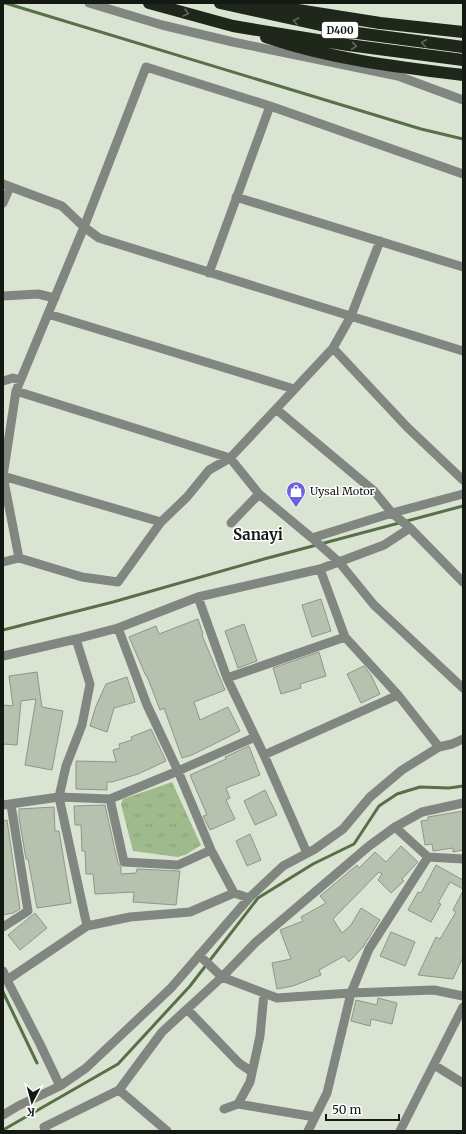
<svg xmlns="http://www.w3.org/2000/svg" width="466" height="1134" viewBox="0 0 466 1134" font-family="Merriweather,serif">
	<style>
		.park { fill: url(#park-tufts) }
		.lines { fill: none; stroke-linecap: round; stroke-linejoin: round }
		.stream { stroke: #587047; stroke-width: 3 }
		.building { fill: #b7c1b0; stroke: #8d9787 }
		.street { stroke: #828680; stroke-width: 9 }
		.highway { stroke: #1f271a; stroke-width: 12 }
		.oneway { stroke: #62685f }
		.labels { text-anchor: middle; stroke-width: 3; stroke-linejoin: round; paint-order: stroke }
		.shield { fill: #fff; stroke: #5b5e5a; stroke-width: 1 }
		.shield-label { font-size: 10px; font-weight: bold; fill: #151913 }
		.poi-label { font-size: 11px; fill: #151913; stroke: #fff; text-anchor: start }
		.district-label { font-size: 15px; font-weight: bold; fill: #151913; stroke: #fff }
	</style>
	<defs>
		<pattern id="park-tufts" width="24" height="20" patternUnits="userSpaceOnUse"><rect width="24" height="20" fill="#9fba8c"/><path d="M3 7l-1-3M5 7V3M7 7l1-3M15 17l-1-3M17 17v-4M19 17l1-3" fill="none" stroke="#889f78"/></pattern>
	</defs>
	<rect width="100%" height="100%" fill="#dae4d3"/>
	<path class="park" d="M172,782L201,845L187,854L178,857L133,851L121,804L123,799Z"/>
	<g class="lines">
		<path class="stream" d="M5,3L421,129L463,139
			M3,630L113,602L264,559L463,506
			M3,992L37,1063
			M3,1130L118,1064L190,986L258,898L313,864L354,844L379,806L397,794L420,787L449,788L463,786"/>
	</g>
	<path class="building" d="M321,599L331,631L312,637L302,605Z
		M198,619L203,634L202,635L225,690L194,702L200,720L228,707L240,731L192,755L182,758L164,708L160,710L147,676H146L129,637L156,626L159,634Z
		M244,624L257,661L238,668L225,631Z
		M319,652L326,676L300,684L301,688L281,694L273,668Z
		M364,666L371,675L380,694L361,703L347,674Z
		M37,672L42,707L63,711L52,770L25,765L36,699L21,701L17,745L3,744V705L13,706L9,676Z
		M127,677L135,702L114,708L107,732L90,726L96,706L106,684Z
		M151,729L166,761L138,774L112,782H107V790L76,789V761L116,762L113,750L120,748L119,744L132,740L131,737Z
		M249,746L260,775L226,788L230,798L226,800L235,819L210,830L203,816L207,815L190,775L226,759L225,757Z
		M265,790L277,815L255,825L244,801Z
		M105,805L118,863L121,867V874L136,873L137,869L180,871L176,905L133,902L134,892L95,894L93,874H86L85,851H82L81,825H75L74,806Z
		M54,807L55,831H59L71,903L37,908L28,859H26L19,818V809Z
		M463,811V850L453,852V848L433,851L432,844L425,845L421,821L428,820V817Z
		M7,820L20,909L13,913L3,915V821Z
		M250,834L261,860L247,866L236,841Z
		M401,846L418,862L402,879L404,881L391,893L378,880L382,874L379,872L333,919L342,933L351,925L361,908L380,920L363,947L349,962L344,956L319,970L321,975L293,986L277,989L272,963L291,959L280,930L303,921L301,917L326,903L320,896L357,865L359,868L375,852L386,862Z
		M436,865L463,880V889L450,882L438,903L441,904L431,922L408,910L418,892L421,893Z
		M463,891V957L453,979L418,975L436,937L440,939L456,912L453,910Z
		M35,913L47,928L20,950L8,935Z
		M391,932L415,942L405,966L380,956Z
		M378,998L397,1003L392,1024L371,1019L370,1026L351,1021L356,1000L377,1005Z"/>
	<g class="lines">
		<path class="street" d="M89,3L162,25L233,42L398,76V67
			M398,76L463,100
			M463,174L270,106L146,67L84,227L16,391L3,476L19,558L82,577L118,582L161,522L187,497L209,470L230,458L276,409L374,491L392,513L410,528L463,582
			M3,184L62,206L84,227L99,238L463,351
			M236,197L463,267
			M3,203L10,187
			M209,273L270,106
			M3,296L38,294L55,298
			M48,314L294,389
			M333,348L351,316L380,241
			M3,381L13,378L20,380
			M16,391L230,458L259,494L312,538L392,513L463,494
			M276,409L333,348L407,427L463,480
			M3,476L161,522
			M231,523L259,494
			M312,538L339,562L374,605L463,688
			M3,562L19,558
			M320,569L345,637L398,695L439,747
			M198,597L227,678L264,755L307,853
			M118,628L147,705L178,771L211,850L234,893
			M3,656L76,639
			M227,678L345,637
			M264,755L398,695
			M110,799L124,862L178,865L211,850
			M3,805L59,797L66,766L82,725L90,684L76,639L118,628L198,597L320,569L384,545L410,528
			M395,827L422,812L463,803
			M87,926L59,797L110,799L178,771L255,737
			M3,927L28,911L11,805
			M199,955L222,977L277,998L351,993L434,990L463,996
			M3,971L7,980L87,926L130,917L190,912L234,893L249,898
			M7,980L40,1044L60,1086
			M187,1009L239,1063L252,1072
			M434,1065L463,1083
			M119,1090L162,1032L222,977L256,942L369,846L395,827L428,857L463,859
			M238,1104L315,1117
			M224,1109L238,1104L250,1082L260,1036L264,993
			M3,1115L18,1106L60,1086L86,1068L171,988L249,898L283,866L315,849L343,829L370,797L402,770L439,747L452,744L463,739
			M46,1131L44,1127L119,1090L167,1131
			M308,1131L327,1093L351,993L369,949L428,857
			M400,1131L463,1007"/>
		<path class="highway" d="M149,3L233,26L348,45L463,60
			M220,3L357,33L463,47
			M254,3L380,23L463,32
			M266,37C330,59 397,67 463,75"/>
	</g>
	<defs><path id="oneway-chevron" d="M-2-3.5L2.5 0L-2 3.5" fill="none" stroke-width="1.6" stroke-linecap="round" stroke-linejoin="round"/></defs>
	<g class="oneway">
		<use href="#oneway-chevron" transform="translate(186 13) rotate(15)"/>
		<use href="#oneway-chevron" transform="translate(296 21) rotate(-168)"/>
		<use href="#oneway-chevron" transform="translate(424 43) rotate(-172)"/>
		<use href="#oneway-chevron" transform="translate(354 46) rotate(8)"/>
	</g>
	<defs>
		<symbol id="shop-pin" viewBox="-11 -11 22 30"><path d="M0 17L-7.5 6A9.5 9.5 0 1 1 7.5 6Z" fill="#6c62dc" stroke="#fff"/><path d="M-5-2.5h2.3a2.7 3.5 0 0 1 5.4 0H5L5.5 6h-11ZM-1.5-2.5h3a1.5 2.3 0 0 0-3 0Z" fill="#fff"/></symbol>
	</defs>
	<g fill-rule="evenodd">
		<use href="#shop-pin" x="285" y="480" width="22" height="30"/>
	</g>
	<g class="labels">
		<rect class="shield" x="322" y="22" width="36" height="16" rx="3"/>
		<g class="shield-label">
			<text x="340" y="34">D400</text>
		</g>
		<g class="poi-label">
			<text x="310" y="495">Uysal Motor</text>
		</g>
		<g class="district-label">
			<text x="258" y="540">Sanayi</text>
		</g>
	</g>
	<rect width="466" height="1134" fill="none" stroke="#151913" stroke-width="8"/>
	<g transform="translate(32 1102) rotate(186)" stroke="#ffffff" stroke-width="3" paint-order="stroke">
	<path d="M0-3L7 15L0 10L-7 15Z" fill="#151913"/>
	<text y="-6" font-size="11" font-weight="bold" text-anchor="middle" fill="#151913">K</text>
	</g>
	<path d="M326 1114v6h73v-6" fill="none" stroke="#151913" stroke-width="2"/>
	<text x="332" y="1114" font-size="12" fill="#151913" stroke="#ffffff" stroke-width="3" paint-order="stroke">50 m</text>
</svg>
